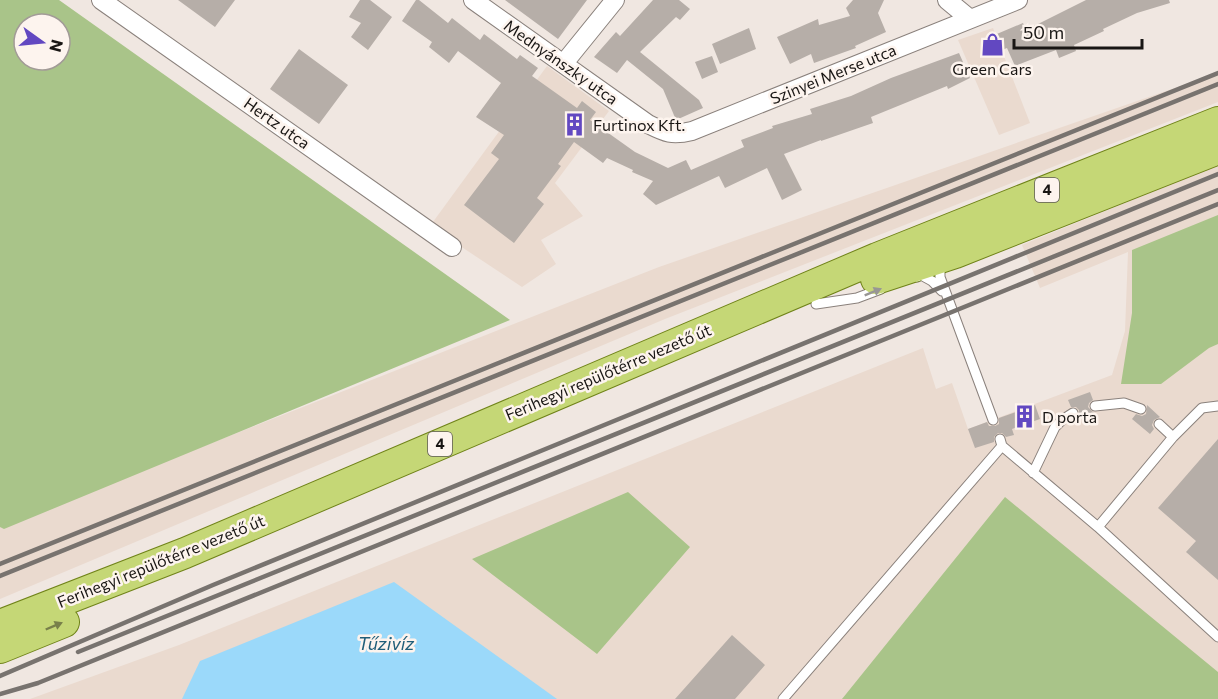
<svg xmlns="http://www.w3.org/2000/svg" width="1218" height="699" viewBox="0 0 1218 699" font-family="Commissioner,sans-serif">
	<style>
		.built { fill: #eadacf }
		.green { fill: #a9c489; fill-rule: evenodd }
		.water { fill: #9bd9fa }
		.building { fill: #b6aea8 }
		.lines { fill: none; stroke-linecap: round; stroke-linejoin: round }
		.lane-casing { stroke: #8a817c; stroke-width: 11 }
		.street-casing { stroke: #8a817c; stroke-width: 20 }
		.primary-casing { stroke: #708319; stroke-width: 32 }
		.lane { stroke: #fff; stroke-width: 9 }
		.street { stroke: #fff; stroke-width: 18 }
		.primary { stroke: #c5d776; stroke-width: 30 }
		.rail { stroke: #78736f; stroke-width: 4.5 }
		.oneway { fill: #989695 }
		.oneway2 { fill: #78804a }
		.labels { text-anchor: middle; stroke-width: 5; stroke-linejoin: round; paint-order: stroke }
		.shield { fill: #fdf4ee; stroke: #5d5955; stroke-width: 1.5 }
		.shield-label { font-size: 15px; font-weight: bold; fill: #191614 }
		.street-label { font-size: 16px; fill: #191614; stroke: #fdf4ee }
		.poi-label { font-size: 16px; fill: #191614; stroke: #fdf4ee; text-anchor: start }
		.water-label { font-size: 18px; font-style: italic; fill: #205e79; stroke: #fdf4ee }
	</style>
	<rect width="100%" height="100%" fill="#f0e7e1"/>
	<path class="built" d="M993,28L1030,123L999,135L958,40Z
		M547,66L609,111L555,183L583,216L541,240L556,264L522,287L430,226Z
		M1218,73V102L665,319L0,599V526L659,267Z
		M1218,165V699H30L179,645L923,348L936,389L952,383L968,429L1112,375L1125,331L1128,252L1040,288L1022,245Z"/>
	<path class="green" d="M0,0H59L510,320L4,529L0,527ZM24,24H60V60H24Z
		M1218,215V344L1209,348L1161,384H1121L1132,313V250Z
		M628,492L690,547L597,654L472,559Z
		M1005,497L1218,672V699H842Z"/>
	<path class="water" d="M394,582L557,699H182L200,661Z"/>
	<path class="building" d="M178,0H235L215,27Z
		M360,0H370L392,17L368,50L351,37L361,23L349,17Z
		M416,0H419L448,23L452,18L480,40L484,34L517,59L520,55L538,68L532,76L577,108L582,101L596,112L590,120L635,152L668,168L686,160L691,170L744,147L741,140L773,128L772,126L812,114L810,109L851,96L891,78L959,53L970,78L948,89L947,86L871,117L873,123L821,141V140L784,154L802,190L782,200L767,168L725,188L719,176L656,205L643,194L653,181L632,172L633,170L607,158L603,163L574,142L558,164L561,166L537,198L544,204L514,243L464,205L499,159L491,153L504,135L476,117L501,83L458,51L449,63L429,47L432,42L402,21Z
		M505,0H587L558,39Z
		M653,0H679L690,9L680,20L676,17L640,52L699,100L703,108L676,120L663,89L627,60L617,73L594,57L616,32L620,36Z
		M853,0H884L878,13L886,32L855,46L856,48L814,63L811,54L790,64L777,37L818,19L819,25L850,16L846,8Z
		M1086,0H1169L1170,3L1137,13L1103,29L1104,31L1074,45L1076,51L1059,58L1056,50L1015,66L1007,48L992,54L985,39L1023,23L1026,30Z
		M749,28L756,49L720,64L712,44Z
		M299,49L348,85L319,124L270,89Z
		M712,56L718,72L702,79L695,62Z
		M1090,392L1093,400L1089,403L1088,407L1094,413L1077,419L1079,416V410L1076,407H1071L1068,400Z
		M1035,405L1040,419L1012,429L1014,435L1006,437L1002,433H998L994,437V442L975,448L968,429L987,422L989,426H995L999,424V418Z
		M1147,405L1160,417L1154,420L1152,425L1154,429L1150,434L1132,419L1136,414L1142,416L1146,414Z
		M1218,439V580L1186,552L1196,541L1158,508Z
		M732,635L765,665L735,699H675Z"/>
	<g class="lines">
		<defs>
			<path id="lane" d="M940,261V277L993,420
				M917,277L921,275L932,281L942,291
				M816,304L857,298L881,289
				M1095,406L1124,403L1141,409
				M1159,424L1173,437
				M1000,439L1002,446L1098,527L1218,637
				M1033,473L1055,427L1062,420L1073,413
				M1098,527L1173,437L1202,408L1218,406
				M783,699L1002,446"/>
			<path id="street" d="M101,0L452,247
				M473,0L648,124C666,133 672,136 692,131L1018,0
				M947,0L970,19
				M564,63L615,0"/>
			<path id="primary" d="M876,279L955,253L1218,149
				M0,625L185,553L877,258L1218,122
				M0,648L64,622"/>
		</defs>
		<use href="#lane" class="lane-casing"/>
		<use href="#street" class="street-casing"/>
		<use href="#primary" class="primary-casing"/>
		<use href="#lane" class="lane"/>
		<use href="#street" class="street"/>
		<use href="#primary" class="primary"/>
		<path class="rail" d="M0,564L1218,73
			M0,576L1218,84
			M78,652L1218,190
			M0,676L213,585L1218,174
			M0,694L38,683L1218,204"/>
	</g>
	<defs><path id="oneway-solid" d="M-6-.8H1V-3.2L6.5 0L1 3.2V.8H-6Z" transform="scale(1.5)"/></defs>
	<use class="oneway" href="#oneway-solid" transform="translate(873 292) rotate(-22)"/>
	<use class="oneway2" href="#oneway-solid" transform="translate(54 626) rotate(-23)"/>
	<defs>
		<symbol id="shop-bare" viewBox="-9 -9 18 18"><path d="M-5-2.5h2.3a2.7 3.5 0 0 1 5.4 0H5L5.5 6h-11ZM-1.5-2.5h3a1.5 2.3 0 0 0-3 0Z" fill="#6248c1" stroke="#fdf4ee" stroke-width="2.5" paint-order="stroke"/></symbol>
		<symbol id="building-bare" viewBox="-9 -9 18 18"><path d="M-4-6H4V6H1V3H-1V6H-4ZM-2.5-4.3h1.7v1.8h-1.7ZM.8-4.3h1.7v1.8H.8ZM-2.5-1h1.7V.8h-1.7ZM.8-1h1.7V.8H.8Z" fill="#6248c1" stroke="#fdf4ee" stroke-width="2.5" paint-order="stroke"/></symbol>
	</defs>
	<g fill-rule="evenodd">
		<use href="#shop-bare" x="976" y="28" width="33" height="33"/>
		<use href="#building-bare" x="558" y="108" width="33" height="33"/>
		<use href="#building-bare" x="1008" y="400" width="33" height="33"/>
	</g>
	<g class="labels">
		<g class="shield">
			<rect x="1035" y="178" width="24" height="24" rx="4.5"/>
			<rect x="428" y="432" width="24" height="24" rx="4.5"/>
		</g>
		<g class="shield-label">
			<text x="1047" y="195">4</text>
			<text x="440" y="449">4</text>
		</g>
		<g class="street-label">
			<text transform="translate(561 62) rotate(35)" y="6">Mednyánszky utca</text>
			<text transform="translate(833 74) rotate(-22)" y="6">Szinyei Merse utca</text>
			<text transform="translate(277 123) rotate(35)" y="6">Hertz utca</text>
			<text transform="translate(608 372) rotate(-23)" y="6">Ferihegyi repülőtérre vezető út</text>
			<text transform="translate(161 561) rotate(-22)" y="6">Ferihegyi repülőtérre vezető út</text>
		</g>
		<g class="poi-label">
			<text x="992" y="75" text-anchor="middle">Green Cars</text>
			<text x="593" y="131">Furtinox Kft.</text>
			<text x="1042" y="423">D porta</text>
		</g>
		<g class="water-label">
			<text x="386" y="650">Tűzivíz</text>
		</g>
	</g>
	<g transform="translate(42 42) rotate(105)"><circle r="28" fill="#fdf4ee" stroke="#a29b97" stroke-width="1.5"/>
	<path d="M0-4.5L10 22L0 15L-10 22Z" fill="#6248c1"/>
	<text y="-9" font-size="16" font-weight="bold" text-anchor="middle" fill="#191614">N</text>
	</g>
	<path d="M1014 39v9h128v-9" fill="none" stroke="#191614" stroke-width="3"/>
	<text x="1023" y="39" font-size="18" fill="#191614" stroke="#fdf4ee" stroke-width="4.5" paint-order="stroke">50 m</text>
</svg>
